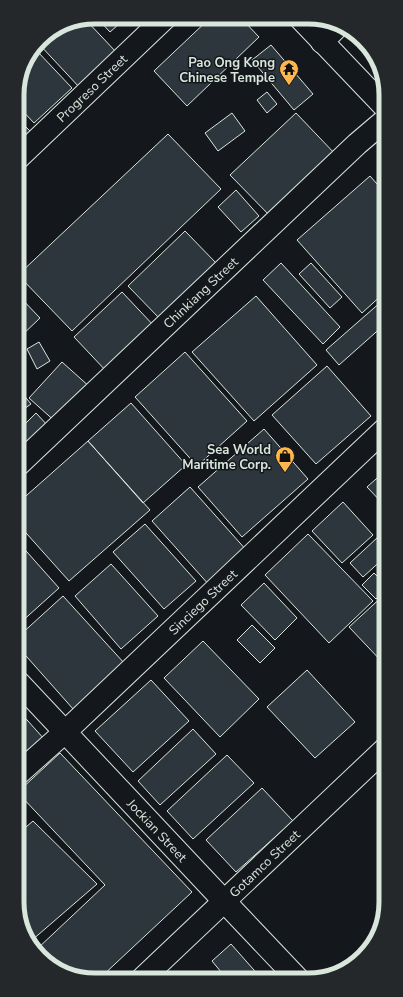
<svg xmlns="http://www.w3.org/2000/svg" width="403" height="997" viewBox="0 0 403 997" font-family="'Nunito Sans',sans-serif">
	<style>
		.building { fill: #2c363c; stroke: #d8e6dc }
		.lines { fill: none; stroke-linecap: round; stroke-linejoin: round }
		.street-casing { stroke: #d8e6dc; stroke-width: 24 }
		.secondary-casing { stroke: #d8e6dc; stroke-width: 24 }
		.street { stroke: #14181c; stroke-width: 22 }
		.secondary { stroke: #14181c; stroke-width: 22 }
		.labels { text-anchor: middle; stroke-width: 3; stroke-linejoin: round; paint-order: stroke }
		.poi-label { font-size: 13px; font-weight: bold; fill: #d8e6dc; stroke: #14181c; text-anchor: end }
		.street-label { font-size: 13px; fill: #d8e6dc; stroke: #14181c }
		.rim { fill: none; stroke: #d8e6dc; stroke-width: 5 }
	</style>
	<rect width="100%" height="100%" fill="#14181c"/>
	<path class="building" d="M96,17H127L110,32Z
		M210,18H241L259,37L187,106L154,71Z
		M85,19L117,53L80,88L38,43L43,37L65,23Z
		M271,45L313,94L294,110L252,60Z
		M37,51L72,88L34,123L17,105V90L24,63Z
		M267,92L277,104L267,113L257,100Z
		M232,113L245,131L218,151L205,133Z
		M296,113L338,157L273,219L230,175Z
		M17,118L32,133L17,147Z
		M168,134L221,189L72,331L18,275Z
		M370,176L384,192V293L362,313L297,240Z
		M236,190L259,216L241,232L218,207Z
		M185,231L218,265L161,320L128,286Z
		M281,263L340,327L323,344L263,280Z
		M311,263L342,297L330,308L299,274Z
		M122,292L156,328L108,373L74,337Z
		M18,295L40,318L18,339Z
		M256,296L317,365L254,421L192,352Z
		M382,301L384,303V325L339,365L326,350Z
		M39,342L50,361L37,369L27,349Z
		M185,352L247,421L197,466L135,397Z
		M62,362L91,388L58,424L29,398Z
		M327,366L371,416L316,464L272,415Z
		M18,371L25,379L18,384Z
		M22,393L31,404L18,413V396Z
		M131,403L186,465L143,503L88,441Z
		M36,413L49,427L27,449L18,440V431Z
		M264,429L308,479L242,537L198,487Z
		M88,441L150,510L69,581L18,524V503Z
		M385,471V506L367,487Z
		M190,487L248,552L210,586L152,521Z
		M343,502L373,535L342,563L312,531Z
		M145,524L196,581L164,609L113,552Z
		M308,534L373,601L329,643L265,575Z
		M378,537L385,545V557L363,577L350,563Z
		M19,543L59,588L19,624Z
		M111,564L158,616L121,649L75,596Z
		M374,573L385,584V590L376,599L362,585Z
		M264,583L297,618L275,640L241,605Z
		M385,594V665L349,627Z
		M63,596L125,664L74,710L19,648V636Z
		M252,625L275,648L260,663L237,640Z
		M203,641L259,699L220,737L164,678Z
		M307,670L355,722L315,758L267,707Z
		M151,680L189,721L133,772L95,731Z
		M19,711L45,740L19,764Z
		M193,729L216,754L160,805L138,781Z
		M60,753L192,892L100,978L80,979L43,960L37,949L105,885L19,794V791Z
		M227,755L254,783L193,839L167,811Z
		M262,788L293,821L236,872L206,840Z
		M33,821L97,884L31,941L20,922L19,833Z
		M231,944L261,978H226L212,961Z"/>
	<g class="lines">
		<defs>
			<g id="street">
				<path d="M322,42L338,26"/>
				<path id="s1" d="M17,159L166,17"/>
				<path id="s2" d="M18,465L357,144L384,121"/>
				<path id="s3" d="M19,683L224,901L297,978"/>
				<path id="s4" d="M19,773L65,732L384,430"/>
				<path id="s5" d="M143,978L385,749"/>
			</g>
			<path id="secondary" d="M300,18L383,105"/>
		</defs>
		<use href="#street" class="street-casing"/>
		<use href="#secondary" class="secondary-casing"/>
		<use href="#street" class="street"/>
		<use href="#secondary" class="secondary"/>
	</g>
	<defs>
		<symbol id="temple-pin" viewBox="-11 -11 22 30"><path d="M0 17L-7.5 6A9.5 9.5 0 1 1 7.5 6Z" fill="#ffb74d" stroke="#14181c"/><path d="M0-6L5-2H3V0L6.5 2.5H4V6H1.5V3h-3V6H-4V2.5H-6.5L-3 0V-2H-5Z" fill="#111"/></symbol>
		<symbol id="shop-pin" viewBox="-11 -11 22 30"><path d="M0 17L-7.5 6A9.5 9.5 0 1 1 7.5 6Z" fill="#ffb74d" stroke="#14181c"/><path d="M-5-2.5h2.3a2.7 3.5 0 0 1 5.4 0H5L5.5 6h-11ZM-1.5-2.5h3a1.5 2.3 0 0 0-3 0Z" fill="#111"/></symbol>
	</defs>
	<g fill-rule="evenodd">
		<use href="#temple-pin" x="278" y="58" width="22" height="30"/>
		<use href="#shop-pin" x="274" y="445" width="22" height="30"/>
	</g>
	<g class="labels">
		<g class="poi-label">
			<text x="275" y="67">Pao Ong Kong<tspan x="275" dy="15">Chinese Temple</tspan></text>
			<text x="271" y="454">Sea World<tspan x="271" dy="15">Maritime Corp.</tspan></text>
		</g>
		<g class="street-label">
			<text dy="5" stroke="none"><textPath href="#s1" startOffset="103">Progreso Street</textPath></text>
			<text dy="5" stroke="none"><textPath href="#s2" startOffset="251">Chinkiang Street</textPath></text>
			<text dy="5" stroke="none"><textPath href="#s4" startOffset="251">Sinciego Street</textPath></text>
			<text dy="5" stroke="none"><textPath href="#s3" startOffset="202">Jockian Street</textPath></text>
			<text dy="5" stroke="none"><textPath href="#s5" startOffset="167">Gotamco Street</textPath></text>
		</g>
	</g>
	<path d="M0 0H403V997H0ZM95 24H308A71 71 0 0 1 379 95V902A71 71 0 0 1 308 973H95A71 71 0 0 1 24 902V95A71 71 0 0 1 95 24Z" fill="#24282b" fill-rule="evenodd"/>
	<path class="rim" d="M95 24H308A71 71 0 0 1 379 95V902A71 71 0 0 1 308 973H95A71 71 0 0 1 24 902V95A71 71 0 0 1 95 24Z"/>
</svg>
